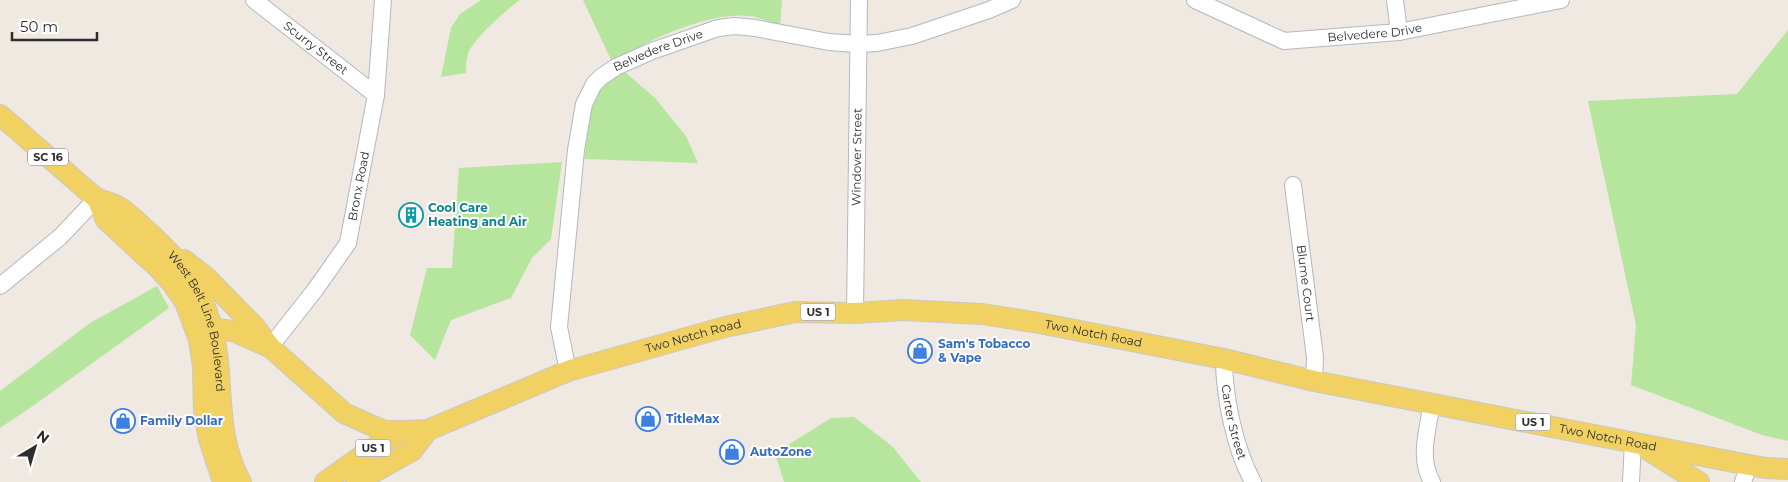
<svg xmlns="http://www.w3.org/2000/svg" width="1788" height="482" viewBox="0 0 1788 482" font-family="Montserrat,sans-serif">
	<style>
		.green { fill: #b6e59e }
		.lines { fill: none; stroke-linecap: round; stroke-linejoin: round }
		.minor-casing { stroke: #b4b7c1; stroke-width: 18 }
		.major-casing { stroke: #c9c9c9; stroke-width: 22 }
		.minor { stroke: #fff; stroke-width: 16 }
		.major { stroke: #f2d163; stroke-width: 20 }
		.labels { text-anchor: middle; stroke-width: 4; stroke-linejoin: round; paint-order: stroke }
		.shield { fill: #fff; stroke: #6d6d6d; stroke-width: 1 }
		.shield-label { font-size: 11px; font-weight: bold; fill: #2e2e2e }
		.street-label { font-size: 12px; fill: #2e2e2e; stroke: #fff }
		.culture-label { font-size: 12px; font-weight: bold; fill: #0d838f; stroke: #fff; text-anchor: start }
		.shop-label { font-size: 12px; font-weight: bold; fill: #366cbe; stroke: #fff; text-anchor: start }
	</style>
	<rect width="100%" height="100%" fill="#efe9e1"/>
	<path class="green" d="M481,0H520C507,9 472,40 468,54C466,60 466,67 466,73L441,77L451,28L460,14Z
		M583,0H782L780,27C771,23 761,18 751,16C708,11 648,40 612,62Z
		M1788,30V441L1762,435L1631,385L1636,325L1588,101L1737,94Z
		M626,73L655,98L686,136L698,163L584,159L593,99L614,74Z
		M562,162L551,239L532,258L511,298L451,320L435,360L410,335L427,268H452L459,168Z
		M157,286L169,308L30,408L0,428V391L90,323Z
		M854,417L892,446L921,482H784L775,453L831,418Z"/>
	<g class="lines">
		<defs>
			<g id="minor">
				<path id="s1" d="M254,0L376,95"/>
				<path id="s2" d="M1195,0L1284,41L1399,32L1561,0"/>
				<path d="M1395,0L1399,32"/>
				<path id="s3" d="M1293,185L1315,357L1314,381"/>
				<path d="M0,286L60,237L97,198"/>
				<path id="s4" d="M855,313L859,0"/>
				<path id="s5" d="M270,347L315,290L348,243L376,95L383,0"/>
				<path id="s6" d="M1224,359C1224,397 1235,449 1253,482"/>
				<path id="s7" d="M568,371L559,327L576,150L584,104L594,84L601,77L616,67L652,51L718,28L735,26L755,28L829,42L857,44L877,43L912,36L989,10L1012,0"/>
				<path d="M1432,403C1428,429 1418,458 1432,482"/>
				<path d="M1631,482L1633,442"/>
				<path d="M1743,482L1749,465"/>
			</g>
			<g id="major">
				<path id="s8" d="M0,115C20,132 40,150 60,167C72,177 83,188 95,197C102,202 112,202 119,207C128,212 135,220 142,226C176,256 200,283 212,327C226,380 213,432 241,482"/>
				<path d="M97,198L106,220L157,267L172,283L185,302L199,340L203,367L204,412L209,439L223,482"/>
				<path d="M184,260L206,277L256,328L270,347L344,413L375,427L386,431H405"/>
				<path d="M199,327L233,331L267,346"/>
				<path d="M1648,450L1699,482"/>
				<path id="s9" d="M325,482L370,450L405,431L428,430L568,371L725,327L795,312L855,313L903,310L982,314L1039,323L1224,359L1314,381L1749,465L1766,468L1788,469"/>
				<path d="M356,482L412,451L428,430"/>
			</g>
		</defs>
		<use href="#minor" class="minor-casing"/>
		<use href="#major" class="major-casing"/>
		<use href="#minor" class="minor"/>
		<use href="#major" class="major"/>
	</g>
	<defs>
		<symbol id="building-ring" viewBox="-11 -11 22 22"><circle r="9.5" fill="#fff" stroke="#0f9aa8" stroke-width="1.5"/><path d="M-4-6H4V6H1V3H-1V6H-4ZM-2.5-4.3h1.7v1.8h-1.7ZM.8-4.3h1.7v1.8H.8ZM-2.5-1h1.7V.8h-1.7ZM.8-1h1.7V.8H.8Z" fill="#0f9aa8"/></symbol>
		<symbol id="shop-ring" viewBox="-11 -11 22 22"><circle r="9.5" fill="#fff" stroke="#3f7fe0" stroke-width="1.5"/><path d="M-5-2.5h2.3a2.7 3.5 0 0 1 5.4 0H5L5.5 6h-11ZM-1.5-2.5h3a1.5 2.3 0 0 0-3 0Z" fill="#3f7fe0"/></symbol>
	</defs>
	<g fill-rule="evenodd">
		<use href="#building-ring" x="397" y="201" width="28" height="28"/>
		<use href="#shop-ring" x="906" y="337" width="28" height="28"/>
		<use href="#shop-ring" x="634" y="405" width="28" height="28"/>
		<use href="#shop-ring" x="109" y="407" width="28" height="28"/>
		<use href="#shop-ring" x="718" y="438" width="28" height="28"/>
	</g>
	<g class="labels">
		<g class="shield">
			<rect x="28" y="148.5" width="40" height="17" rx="4"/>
			<rect x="800.5" y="303.5" width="35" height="17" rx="4"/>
			<rect x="1515.5" y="413.5" width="35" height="17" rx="4"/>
			<rect x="355.5" y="439.5" width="35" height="17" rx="4"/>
		</g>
		<g class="shield-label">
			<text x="48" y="161">SC 16</text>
			<text x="818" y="316">US 1</text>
			<text x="1533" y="426">US 1</text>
			<text x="373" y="452">US 1</text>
		</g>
		<g class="street-label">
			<text dy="4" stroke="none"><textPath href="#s2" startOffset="189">Belvedere Drive</textPath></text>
			<text dy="4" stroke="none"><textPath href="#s1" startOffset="78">Scurry Street</textPath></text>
			<text dy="4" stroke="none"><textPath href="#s7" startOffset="365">Belvedere Drive</textPath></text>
			<text dy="4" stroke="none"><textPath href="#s4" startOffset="156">Windover Street</textPath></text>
			<text dy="4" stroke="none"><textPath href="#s5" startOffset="188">Bronx Road</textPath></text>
			<text dy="4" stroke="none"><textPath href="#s3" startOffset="99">Blume Court</textPath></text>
			<text dy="4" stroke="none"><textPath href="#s8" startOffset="296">West Belt Line Boulevard</textPath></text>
			<text dy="4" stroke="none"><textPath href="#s9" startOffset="805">Two Notch Road</textPath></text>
			<text dy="4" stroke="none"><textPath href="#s9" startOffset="400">Two Notch Road</textPath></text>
			<text dy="4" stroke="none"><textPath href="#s6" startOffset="64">Carter Street</textPath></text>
			<text dy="4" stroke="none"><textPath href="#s9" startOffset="1330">Two Notch Road</textPath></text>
		</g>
		<g class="culture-label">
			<text x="428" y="212">Cool Care<tspan x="428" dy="14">Heating and Air</tspan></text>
		</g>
		<g class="shop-label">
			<text x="938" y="348">Sam's Tobacco<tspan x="938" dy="14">&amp; Vape</tspan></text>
			<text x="666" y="423">TitleMax</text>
			<text x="140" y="425">Family Dollar</text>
			<text x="750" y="456">AutoZone</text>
		</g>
	</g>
	<g transform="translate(35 447) rotate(38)" stroke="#ffffff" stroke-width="4" paint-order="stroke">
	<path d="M0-4L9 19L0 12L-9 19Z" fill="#2e2e2e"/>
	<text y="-8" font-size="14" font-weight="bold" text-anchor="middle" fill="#2e2e2e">N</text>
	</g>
	<path d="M12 32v8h85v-8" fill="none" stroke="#2e2e2e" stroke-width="2.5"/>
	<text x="20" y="32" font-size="15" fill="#2e2e2e" stroke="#ffffff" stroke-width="4" paint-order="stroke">50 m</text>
</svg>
